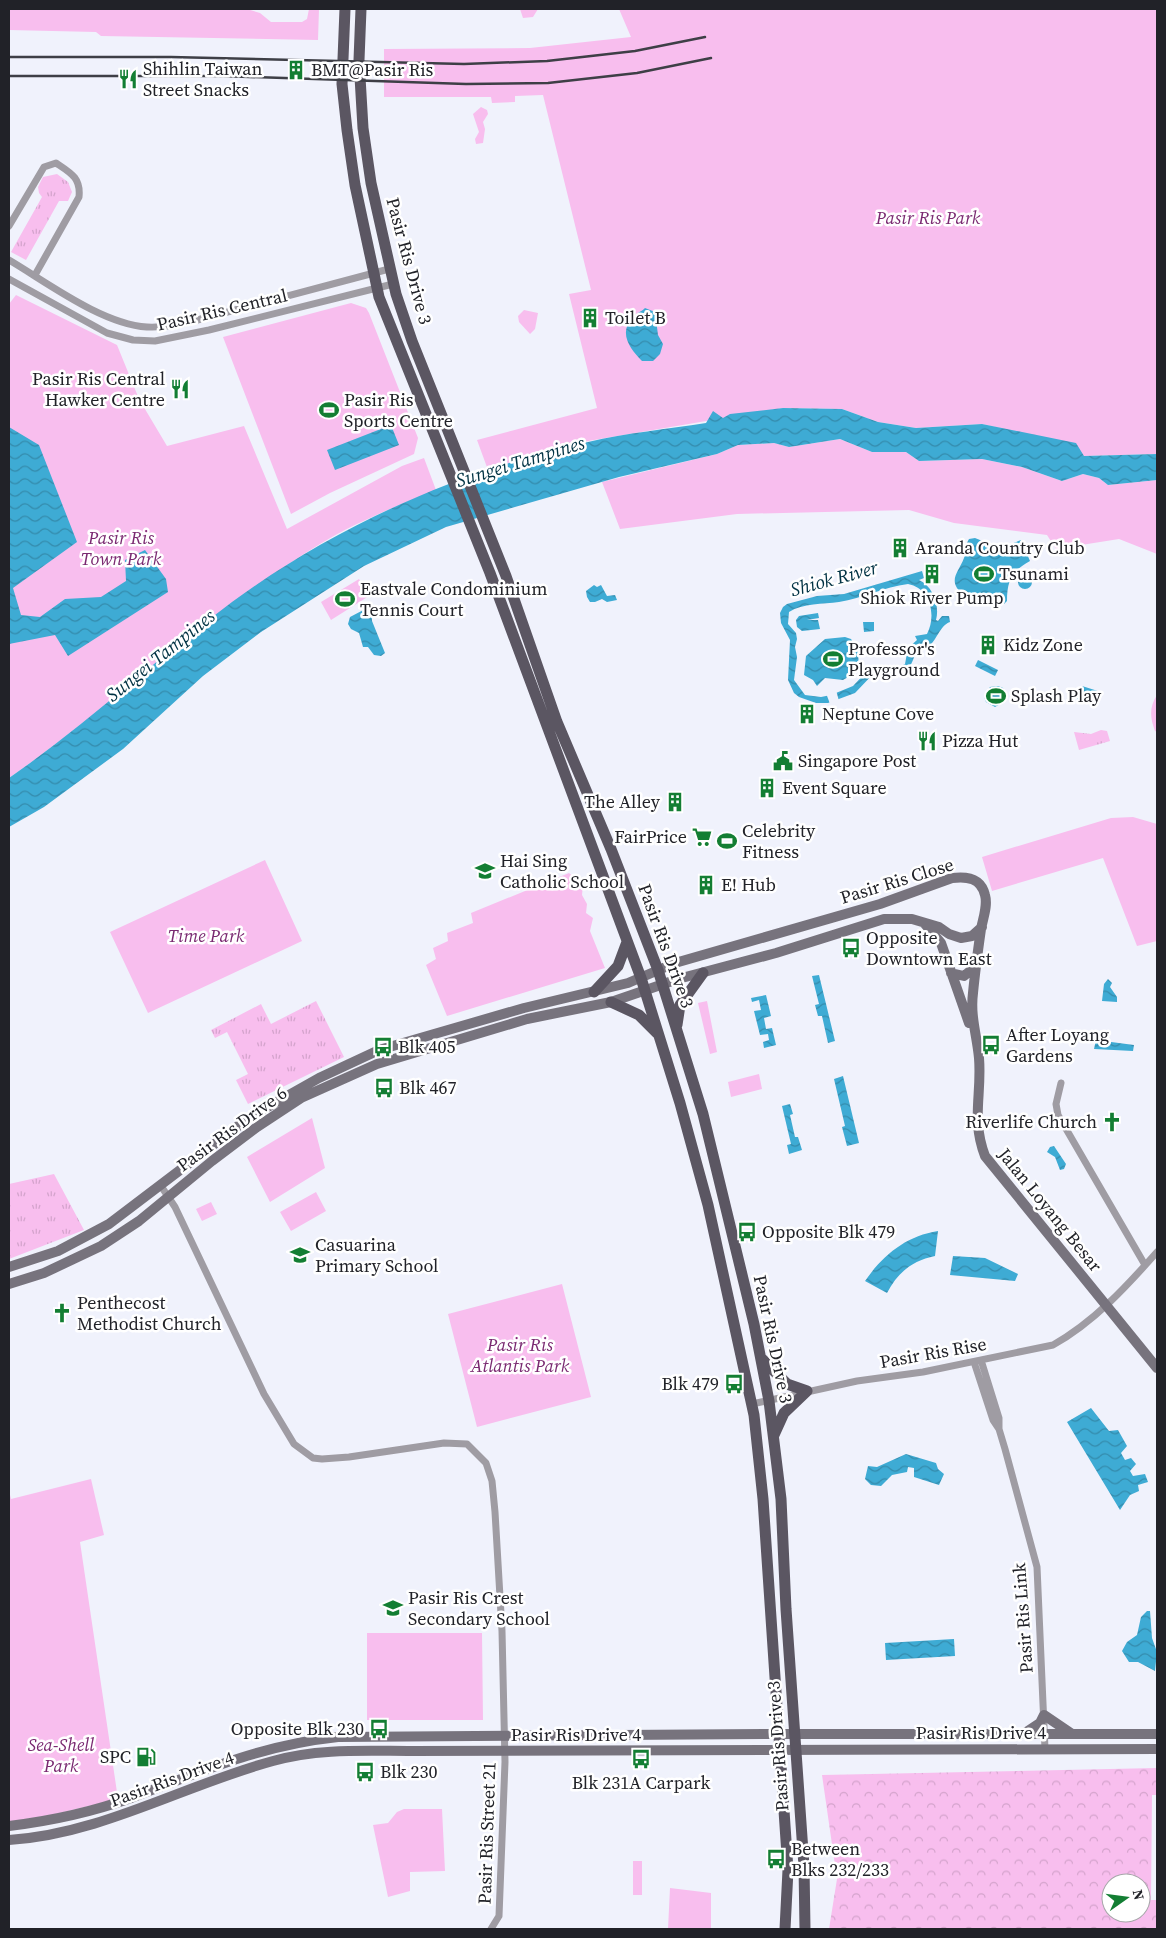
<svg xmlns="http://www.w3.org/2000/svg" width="1166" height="1938" viewBox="0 0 1166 1938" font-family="'Source Serif 4',serif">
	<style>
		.grass { fill: url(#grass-tufts) }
		.forest { fill: url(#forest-crowns); fill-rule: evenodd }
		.park { fill: #f8beee }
		.water { fill: url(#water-waves); fill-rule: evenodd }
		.pier { fill: #f0f2fc }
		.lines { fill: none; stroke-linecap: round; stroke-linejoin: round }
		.street { stroke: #9f9ca3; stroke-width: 7 }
		.secondary { stroke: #77737d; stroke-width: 10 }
		.primary { stroke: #5b5662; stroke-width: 11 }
		.rail { stroke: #3e3f46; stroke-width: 2.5 }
		.labels { text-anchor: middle; stroke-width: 5; stroke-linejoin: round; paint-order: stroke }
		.poi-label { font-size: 18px; fill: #212228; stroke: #fff; text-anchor: start }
		.park-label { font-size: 18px; font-style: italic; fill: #7a2971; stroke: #fff }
		.street-label { font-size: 18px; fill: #212228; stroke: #fff }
		.water-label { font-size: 19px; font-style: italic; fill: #003243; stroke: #fff }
	</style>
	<defs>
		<pattern id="grass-tufts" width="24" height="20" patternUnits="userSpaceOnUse" patternTransform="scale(1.25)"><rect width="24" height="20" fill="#f8beee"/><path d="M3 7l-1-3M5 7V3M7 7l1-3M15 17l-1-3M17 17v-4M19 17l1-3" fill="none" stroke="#d4a3cc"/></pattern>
		<pattern id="forest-crowns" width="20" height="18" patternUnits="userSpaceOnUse" patternTransform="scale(1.25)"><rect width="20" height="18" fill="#f8beee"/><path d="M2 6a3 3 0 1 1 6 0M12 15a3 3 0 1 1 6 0" fill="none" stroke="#d4a3cc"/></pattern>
		<pattern id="water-waves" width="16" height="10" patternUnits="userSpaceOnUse" patternTransform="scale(1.25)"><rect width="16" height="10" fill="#3eabd4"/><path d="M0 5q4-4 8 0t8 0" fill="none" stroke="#348bac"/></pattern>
	</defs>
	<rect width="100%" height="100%" fill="#f0f2fc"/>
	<path class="grass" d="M57,174L68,182L72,192L68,201H59L26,260L11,252L42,197L39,193L38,187L43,177Z
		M1157,695V732L1155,731C1150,718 1149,707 1157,695Z
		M1101,730L1107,731L1110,741L1079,750L1074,732L1091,734Z
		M316,1001L344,1057L248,1104L236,1080L248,1074L227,1032L215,1038L211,1030L261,1004L271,1024Z
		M54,1174L84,1230L9,1259V1184Z"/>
	<path class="forest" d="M1157,1768V1795H1152L1151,1900H1157V1929H829L837,1879L822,1775ZM1111,1883H1141V1913H1111Z"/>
	<path class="park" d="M9,9H247L260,13L271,22H302L307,19L309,9H319L318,40L101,36L96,32L9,30Z
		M520,9H538L533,17L523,18Z
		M619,9H1157V454L1084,456L1032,435L982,424L916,428L878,422L842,409L783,408L588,441L488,470L477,440L597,408L569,294L591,290L543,95L515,96V102L492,103L491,97H384V49L530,48L631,37Z
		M481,107L487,110L488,114L483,122L485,129L483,143L476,144L475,139L479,132L473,114Z
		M16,295L117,345L139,399L167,446L244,426L287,529L402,466L424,458L436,490C397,506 356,522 320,544C209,612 116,704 9,778V304Z
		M351,303L366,308L369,313L418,438L414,454L330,493L291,514L223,337Z
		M524,310L538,313L535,329L530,334L519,322L518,316Z
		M840,439L872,452H906L919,461L982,459L1022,467L1062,481L1083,474L1099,478L1108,485L1157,480V554L1119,539L1056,549L1047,535L954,523L909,510L737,514L620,529L602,482L717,454L738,445L774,443L789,447Z
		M359,579L369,596L331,620L321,602Z
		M1133,817L1157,824V941L1137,946L1103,858L992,891L982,857L1111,818Z
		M265,860L302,941L148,1013L110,932Z
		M569,873L583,885L582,895L587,904L586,913L593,918L590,931L605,968L447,1016L426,965L436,959L433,948L448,941L447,933L473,923L471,913Z
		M707,1001L717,1052L710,1054L698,1003Z
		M759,1074L762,1089L731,1097L728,1082Z
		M312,1118L325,1168L270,1202L247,1157Z
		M316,1192L326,1211L291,1231L280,1212Z
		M211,1202L217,1214L202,1221L196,1209Z
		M562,1284L591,1397L477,1427L448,1314Z
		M91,1479L104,1535L80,1542L118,1799L51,1815L9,1822V1491L11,1499Z
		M367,1633H482L483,1720H367Z
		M404,1809H442L445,1871L410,1872V1891L388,1897L373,1825L388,1823L397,1812Z
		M633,1861H642V1895H633Z
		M670,1888L711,1893V1929H668Z"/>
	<path class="water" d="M645,308L655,312L658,335L663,344L660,354L653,361H642C631,350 618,334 632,318C635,314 641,312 645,308Z
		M783,408L842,409L878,422L916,428L982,424L1076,443L1084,456L1157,454V480L1108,485L1099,478L1083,474L1062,481L1022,467L982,459L919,461L906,452H872L840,439L789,447L774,443L738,445L717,454L619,477L446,527L364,566L261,632L203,676L123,749L44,807L9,827V778C87,724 156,659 232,602C337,525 461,470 588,442C627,433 667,429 706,423L713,411L723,418L730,414Z
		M391,425L399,445L335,470L327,450Z
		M9,427L39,445L77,542L13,588L21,615L40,617L65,599L101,597L126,581L125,560L145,550L166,579L168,592L68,656L55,635L9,644Z
		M975,538C997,547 998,550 1021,540L1030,561C1012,571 1007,580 1007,601L1004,604L965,596C946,581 958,574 964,558C967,551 965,545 969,539Z
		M922,571L924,578L919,580C933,586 940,606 936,620L938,621L942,616H949L950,622C939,626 937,641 927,648L925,643C911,651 916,668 900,675L876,671L855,693L828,703H816L799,697L794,693L788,680L790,640L781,623L780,613L783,607L787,604L817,596L844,594ZM908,584C930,588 937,615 927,634L915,636L917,640L908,648L905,664L896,668L882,665L871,667L853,686L831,695L821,697L805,695L794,680L797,657L795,647L797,639L796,633L788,624L789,612C803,603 823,604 839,602C863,598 884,587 908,584Z
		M1018 582a7 7 0 1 1 14 0a7 7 0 1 1-14 0Z
		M594,585L597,587L601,585L607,596L615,595L617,600L607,602L602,599L595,602H590L587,597L586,591Z
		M371,606L372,621L385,653L381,656L374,655L368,647H363L359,633L351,629L348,624L350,617Z
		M818,613L819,618L807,620H818L820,629L802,631L797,627L796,620L799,616Z
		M863,622H874V631L864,632Z
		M845,637L851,639C859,650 861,661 855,673L843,680L825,678L817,686L813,680L804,675L806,656L825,639Z
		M978,660L998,670L995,676L975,666Z
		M998,686L1003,688L1006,697L1004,702L995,707L986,702L984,697L990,687Z
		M1082,686L1101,692L1096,705L1077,699Z
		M819,975L835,1041L828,1043L822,1016H818L815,1005L819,1004L812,976Z
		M1108,979L1112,983L1110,987L1117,997V1002L1102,1001L1104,984Z
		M766,995L771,1016L764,1018L766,1029L772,1028L776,1045L764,1048L763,1042L769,1040L768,1034L760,1035L754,1011L761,1010L759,1000L752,1002L751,998Z
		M1096,1040L1134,1045L1133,1051L1094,1049Z
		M843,1076L859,1143L847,1146L842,1127L845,1126L834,1079Z
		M790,1104L793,1114L790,1115L795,1137H798L802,1150L789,1154L787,1145L791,1144L782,1106Z
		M1054,1146L1066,1164L1064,1169L1060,1170L1055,1157L1047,1152L1050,1147Z
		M938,1231L935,1256C912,1261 898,1272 887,1293L865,1281C883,1255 906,1236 938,1231Z
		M953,1256L985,1258L1018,1274L1015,1281L950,1275Z
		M1091,1408L1109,1431L1118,1430L1127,1446L1121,1453L1125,1460L1131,1458L1136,1464L1130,1471L1133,1476L1145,1474L1148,1482L1138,1485L1139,1491L1130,1495L1120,1510L1067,1422Z
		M906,1454L936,1463L938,1469L944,1474L939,1485L914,1477V1468L908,1467L907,1472L892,1475L881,1486L871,1485L865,1479L868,1466L877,1467Z
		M1147,1611H1150L1152,1638L1157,1652L1155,1671L1138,1662H1129L1122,1651L1127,1642L1137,1635L1141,1617Z
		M954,1639L955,1656L886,1660L885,1643Z"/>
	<path class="pier" d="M836,690L839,701L830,704L826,693Z"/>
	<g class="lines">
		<path class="street" d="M9,226L44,167L56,163C71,173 81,178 79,197L35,275
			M9,260C48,283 102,324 147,327C167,328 186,323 205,318L389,269
			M9,279L107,333L133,340L155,341L209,330L393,284
			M1061,1083L1056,1104L1058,1115L1145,1265
			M161,1186L175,1207L264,1394L294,1444L313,1458L322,1459L349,1457L444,1443L467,1444L486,1463L492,1481L495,1512L502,1631L505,1762L499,1916L491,1929
			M981,1360L999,1418V1429
			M974,1362L993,1420L999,1429L1005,1449L1037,1567L1045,1749
			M752,1404L857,1381L923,1372L1053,1345C1094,1322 1127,1286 1157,1252"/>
		<path class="secondary" d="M925,924L941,943L969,1023
			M951,973L964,976L976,966
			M9,1267L58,1251L109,1224L250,1117L319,1078L379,1050L524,1008L628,983L675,963L880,904L952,878C967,876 981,878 985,895C988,906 983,918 981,929C978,950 975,972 973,993C970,1016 977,1036 979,1058C982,1095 971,1119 985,1156L1157,1368
			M9,1284L44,1273L101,1246L139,1221L212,1161L257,1127L301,1098L377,1064L527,1019L611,1002L678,979L776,953L884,919H912L939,927L949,934L961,938L972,936L982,927
			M1025,1733L1040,1723L1044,1715L1072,1734
			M9,1826C50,1821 92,1812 131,1798C203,1771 261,1745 338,1737L778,1734H1157
			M9,1840C102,1834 184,1785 273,1761C318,1748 366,1751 412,1751L1157,1749"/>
		<path class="primary" d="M345,9L342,84L347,130L355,185L379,297L490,573L641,978L680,1103L708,1205L754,1415L763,1499L788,1870L785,1929
			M361,9L359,60L363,128L371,183L396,294L412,341L506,576L557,722L611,849L658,970L703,1114L754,1324L769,1401L781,1499L786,1609L804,1866L805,1929
			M594,992L618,966L627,942
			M611,1002L639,1015L657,1033
			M677,1025L680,1005L703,973
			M762,1359L787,1384L807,1391L784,1413L774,1435"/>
		<path class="rail" d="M9,57H171L464,64L547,61L635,51L705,37
			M9,76H221L466,84L548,83L637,73L711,58"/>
	</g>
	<defs>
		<symbol id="building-bare" viewBox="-9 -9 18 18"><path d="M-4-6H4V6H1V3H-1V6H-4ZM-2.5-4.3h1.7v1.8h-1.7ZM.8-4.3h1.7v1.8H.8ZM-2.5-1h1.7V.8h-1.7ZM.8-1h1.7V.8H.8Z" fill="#137e33" stroke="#fff" stroke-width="2.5" paint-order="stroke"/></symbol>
		<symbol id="restaurant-bare" viewBox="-9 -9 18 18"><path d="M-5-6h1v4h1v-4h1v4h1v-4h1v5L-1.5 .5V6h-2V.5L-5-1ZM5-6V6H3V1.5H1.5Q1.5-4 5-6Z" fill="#137e33" stroke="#fff" stroke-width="2.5" paint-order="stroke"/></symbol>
		<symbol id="stadium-bare" viewBox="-9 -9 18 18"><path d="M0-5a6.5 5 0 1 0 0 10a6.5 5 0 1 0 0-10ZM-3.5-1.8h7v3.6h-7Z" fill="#137e33" stroke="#fff" stroke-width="2.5" paint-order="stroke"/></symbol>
		<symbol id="civic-bare" viewBox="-9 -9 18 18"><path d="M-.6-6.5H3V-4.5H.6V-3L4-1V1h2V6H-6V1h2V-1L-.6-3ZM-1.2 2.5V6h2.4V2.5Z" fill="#137e33" stroke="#fff" stroke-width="2.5" paint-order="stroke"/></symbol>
		<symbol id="supermarket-bare" viewBox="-9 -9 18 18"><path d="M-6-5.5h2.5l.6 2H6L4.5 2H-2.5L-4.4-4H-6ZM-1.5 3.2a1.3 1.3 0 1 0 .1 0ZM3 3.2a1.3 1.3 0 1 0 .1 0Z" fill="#137e33" stroke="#fff" stroke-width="2.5" paint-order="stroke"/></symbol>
		<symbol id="school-bare" viewBox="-9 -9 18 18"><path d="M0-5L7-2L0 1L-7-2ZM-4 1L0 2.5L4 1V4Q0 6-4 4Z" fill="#137e33" stroke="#fff" stroke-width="2.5" paint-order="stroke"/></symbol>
		<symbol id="bus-bare" viewBox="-9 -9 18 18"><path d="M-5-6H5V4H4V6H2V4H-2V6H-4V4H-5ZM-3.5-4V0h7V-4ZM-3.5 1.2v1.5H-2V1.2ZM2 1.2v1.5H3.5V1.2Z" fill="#137e33" stroke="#fff" stroke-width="2.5" paint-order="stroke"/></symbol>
		<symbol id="church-bare" viewBox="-9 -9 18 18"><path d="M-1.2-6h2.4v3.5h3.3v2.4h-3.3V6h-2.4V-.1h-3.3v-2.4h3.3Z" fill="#137e33" stroke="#fff" stroke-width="2.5" paint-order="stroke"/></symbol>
		<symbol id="fuel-bare" viewBox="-9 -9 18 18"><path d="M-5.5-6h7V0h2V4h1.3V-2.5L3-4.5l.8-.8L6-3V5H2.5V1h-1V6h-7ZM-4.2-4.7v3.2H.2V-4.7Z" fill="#137e33" stroke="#fff" stroke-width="2.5" paint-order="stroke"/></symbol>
	</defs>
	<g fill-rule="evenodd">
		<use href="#building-bare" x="282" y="56" width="28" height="28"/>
		<use href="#restaurant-bare" x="114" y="65" width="28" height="28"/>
		<use href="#building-bare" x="576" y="304" width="28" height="28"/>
		<use href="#restaurant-bare" x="166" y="375" width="28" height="28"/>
		<use href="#stadium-bare" x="315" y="396" width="28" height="28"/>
		<use href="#building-bare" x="886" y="534" width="28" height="28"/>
		<use href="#building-bare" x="918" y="560" width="28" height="28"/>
		<use href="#stadium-bare" x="970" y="560" width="28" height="28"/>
		<use href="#stadium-bare" x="331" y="585" width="28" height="28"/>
		<use href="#building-bare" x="974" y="631" width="28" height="28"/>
		<use href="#stadium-bare" x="819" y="645" width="28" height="28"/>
		<use href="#stadium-bare" x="982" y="682" width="28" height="28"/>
		<use href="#building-bare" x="793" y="700" width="28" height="28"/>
		<use href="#restaurant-bare" x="913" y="727" width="28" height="28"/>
		<use href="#civic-bare" x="769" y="747" width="28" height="28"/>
		<use href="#building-bare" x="753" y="774" width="28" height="28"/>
		<use href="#building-bare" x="661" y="788" width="28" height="28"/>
		<use href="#supermarket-bare" x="688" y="823" width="28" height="28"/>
		<use href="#stadium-bare" x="713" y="827" width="28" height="28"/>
		<use href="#school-bare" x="471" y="857" width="28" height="28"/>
		<use href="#building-bare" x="692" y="871" width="28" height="28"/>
		<use href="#bus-bare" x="837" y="934" width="28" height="28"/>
		<use href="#bus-bare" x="977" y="1031" width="28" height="28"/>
		<use href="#bus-bare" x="369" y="1033" width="28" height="28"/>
		<use href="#bus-bare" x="370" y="1074" width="28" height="28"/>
		<use href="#church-bare" x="1098" y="1108" width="28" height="28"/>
		<use href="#bus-bare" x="733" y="1218" width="28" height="28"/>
		<use href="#school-bare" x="286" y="1241" width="28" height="28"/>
		<use href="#church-bare" x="48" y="1299" width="28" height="28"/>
		<use href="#bus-bare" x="720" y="1370" width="28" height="28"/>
		<use href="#school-bare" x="379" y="1594" width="28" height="28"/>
		<use href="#bus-bare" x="365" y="1715" width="28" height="28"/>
		<use href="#fuel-bare" x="132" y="1743" width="28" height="28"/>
		<use href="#bus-bare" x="627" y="1745" width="28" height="28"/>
		<use href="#bus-bare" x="351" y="1758" width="28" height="28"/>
		<use href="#bus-bare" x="762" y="1845" width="28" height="28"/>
	</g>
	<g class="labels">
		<g class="poi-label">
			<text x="143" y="75">Shihlin Taiwan<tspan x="143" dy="21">Street Snacks</tspan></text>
			<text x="311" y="76">BMT@Pasir Ris</text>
			<text x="605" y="324">Toilet B</text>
			<text x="165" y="385" text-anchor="end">Pasir Ris Central<tspan x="165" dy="21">Hawker Centre</tspan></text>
			<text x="344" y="406">Pasir Ris<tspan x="344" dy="21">Sports Centre</tspan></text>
			<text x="915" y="554">Aranda Country Club</text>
			<text x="999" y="580">Tsunami</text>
			<text x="360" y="595">Eastvale Condominium<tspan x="360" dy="21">Tennis Court</tspan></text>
			<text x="932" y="604" text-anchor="middle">Shiok River Pump</text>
			<text x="1003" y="651">Kidz Zone</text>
			<text x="848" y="655">Professor's<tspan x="848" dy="21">Playground</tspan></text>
			<text x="1011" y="702">Splash Play</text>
			<text x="822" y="720">Neptune Cove</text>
			<text x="942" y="747">Pizza Hut</text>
			<text x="798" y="767">Singapore Post</text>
			<text x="782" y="794">Event Square</text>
			<text x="660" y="808" text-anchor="end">The Alley</text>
			<text x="742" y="837">Celebrity<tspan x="742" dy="21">Fitness</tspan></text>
			<text x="687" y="843" text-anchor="end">FairPrice</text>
			<text x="500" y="867">Hai Sing<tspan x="500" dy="21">Catholic School</tspan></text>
			<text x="721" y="891">E! Hub</text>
			<text x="866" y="944">Opposite<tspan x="866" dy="21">Downtown East</tspan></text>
			<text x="1006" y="1041">After Loyang<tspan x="1006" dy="21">Gardens</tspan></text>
			<text x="398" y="1053">Blk 405</text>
			<text x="399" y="1094">Blk 467</text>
			<text x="1097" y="1128" text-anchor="end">Riverlife Church</text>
			<text x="762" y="1238">Opposite Blk 479</text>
			<text x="315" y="1251">Casuarina<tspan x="315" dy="21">Primary School</tspan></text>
			<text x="77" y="1309">Penthecost<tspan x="77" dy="21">Methodist Church</tspan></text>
			<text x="719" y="1390" text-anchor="end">Blk 479</text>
			<text x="408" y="1604">Pasir Ris Crest<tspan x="408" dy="21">Secondary School</tspan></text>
			<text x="364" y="1735" text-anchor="end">Opposite Blk 230</text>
			<text x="131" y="1763" text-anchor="end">SPC</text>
			<text x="380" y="1778">Blk 230</text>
			<text x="641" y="1789" text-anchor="middle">Blk 231A Carpark</text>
			<text x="791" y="1855">Between<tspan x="791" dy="21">Blks 232/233</tspan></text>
		</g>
		<g class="park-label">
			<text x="928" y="224">Pasir Ris Park</text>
			<text x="121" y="544">Pasir Ris<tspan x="121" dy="21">Town Park</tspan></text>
			<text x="206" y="942">Time Park</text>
			<text x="520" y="1351">Pasir Ris<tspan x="520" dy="21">Atlantis Park</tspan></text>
			<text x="61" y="1751">Sea-Shell<tspan x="61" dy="21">Park</tspan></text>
		</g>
		<g class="street-label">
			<text transform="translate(409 261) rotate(75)" y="6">Pasir Ris Drive 3</text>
			<text transform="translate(222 310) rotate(-13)" y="6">Pasir Ris Central</text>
			<text transform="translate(897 881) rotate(-17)" y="6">Pasir Ris Close</text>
			<text transform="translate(666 946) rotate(70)" y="6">Pasir Ris Drive 3</text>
			<text transform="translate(232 1129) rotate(-36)" y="6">Pasir Ris Drive 6</text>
			<text transform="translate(1050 1210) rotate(51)" y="6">Jalan Loyang Besar</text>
			<text transform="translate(773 1339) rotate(78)" y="6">Pasir Ris Drive 3</text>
			<text transform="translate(933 1353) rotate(-10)" y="6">Pasir Ris Rise</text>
			<text transform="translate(1023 1618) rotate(-94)" y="6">Pasir Ris Link</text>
			<text x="981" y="1739">Pasir Ris Drive 4</text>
			<text x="576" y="1741">Pasir Ris Drive 4</text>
			<text transform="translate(778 1746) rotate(-94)" y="6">Pasir Ris Drive 3</text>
			<text transform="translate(172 1779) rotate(-20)" y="6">Pasir Ris Drive 4</text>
			<text transform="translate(487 1833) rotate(-88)" y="6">Pasir Ris Street 21</text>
		</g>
		<g class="water-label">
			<text transform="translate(520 461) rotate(-17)" y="7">Sungei Tampines</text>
			<text transform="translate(834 578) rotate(-15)" y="7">Shiok River</text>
			<text transform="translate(160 655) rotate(-39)" y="7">Sungei Tampines</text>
		</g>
	</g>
	<rect width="1166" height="1938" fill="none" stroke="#212228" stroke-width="20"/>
	<g transform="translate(1126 1898) rotate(76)"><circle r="24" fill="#ffffff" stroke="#a6a7a9"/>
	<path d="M0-4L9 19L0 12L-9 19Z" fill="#137e33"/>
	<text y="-8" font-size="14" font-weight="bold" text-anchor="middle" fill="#212228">N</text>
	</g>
</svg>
